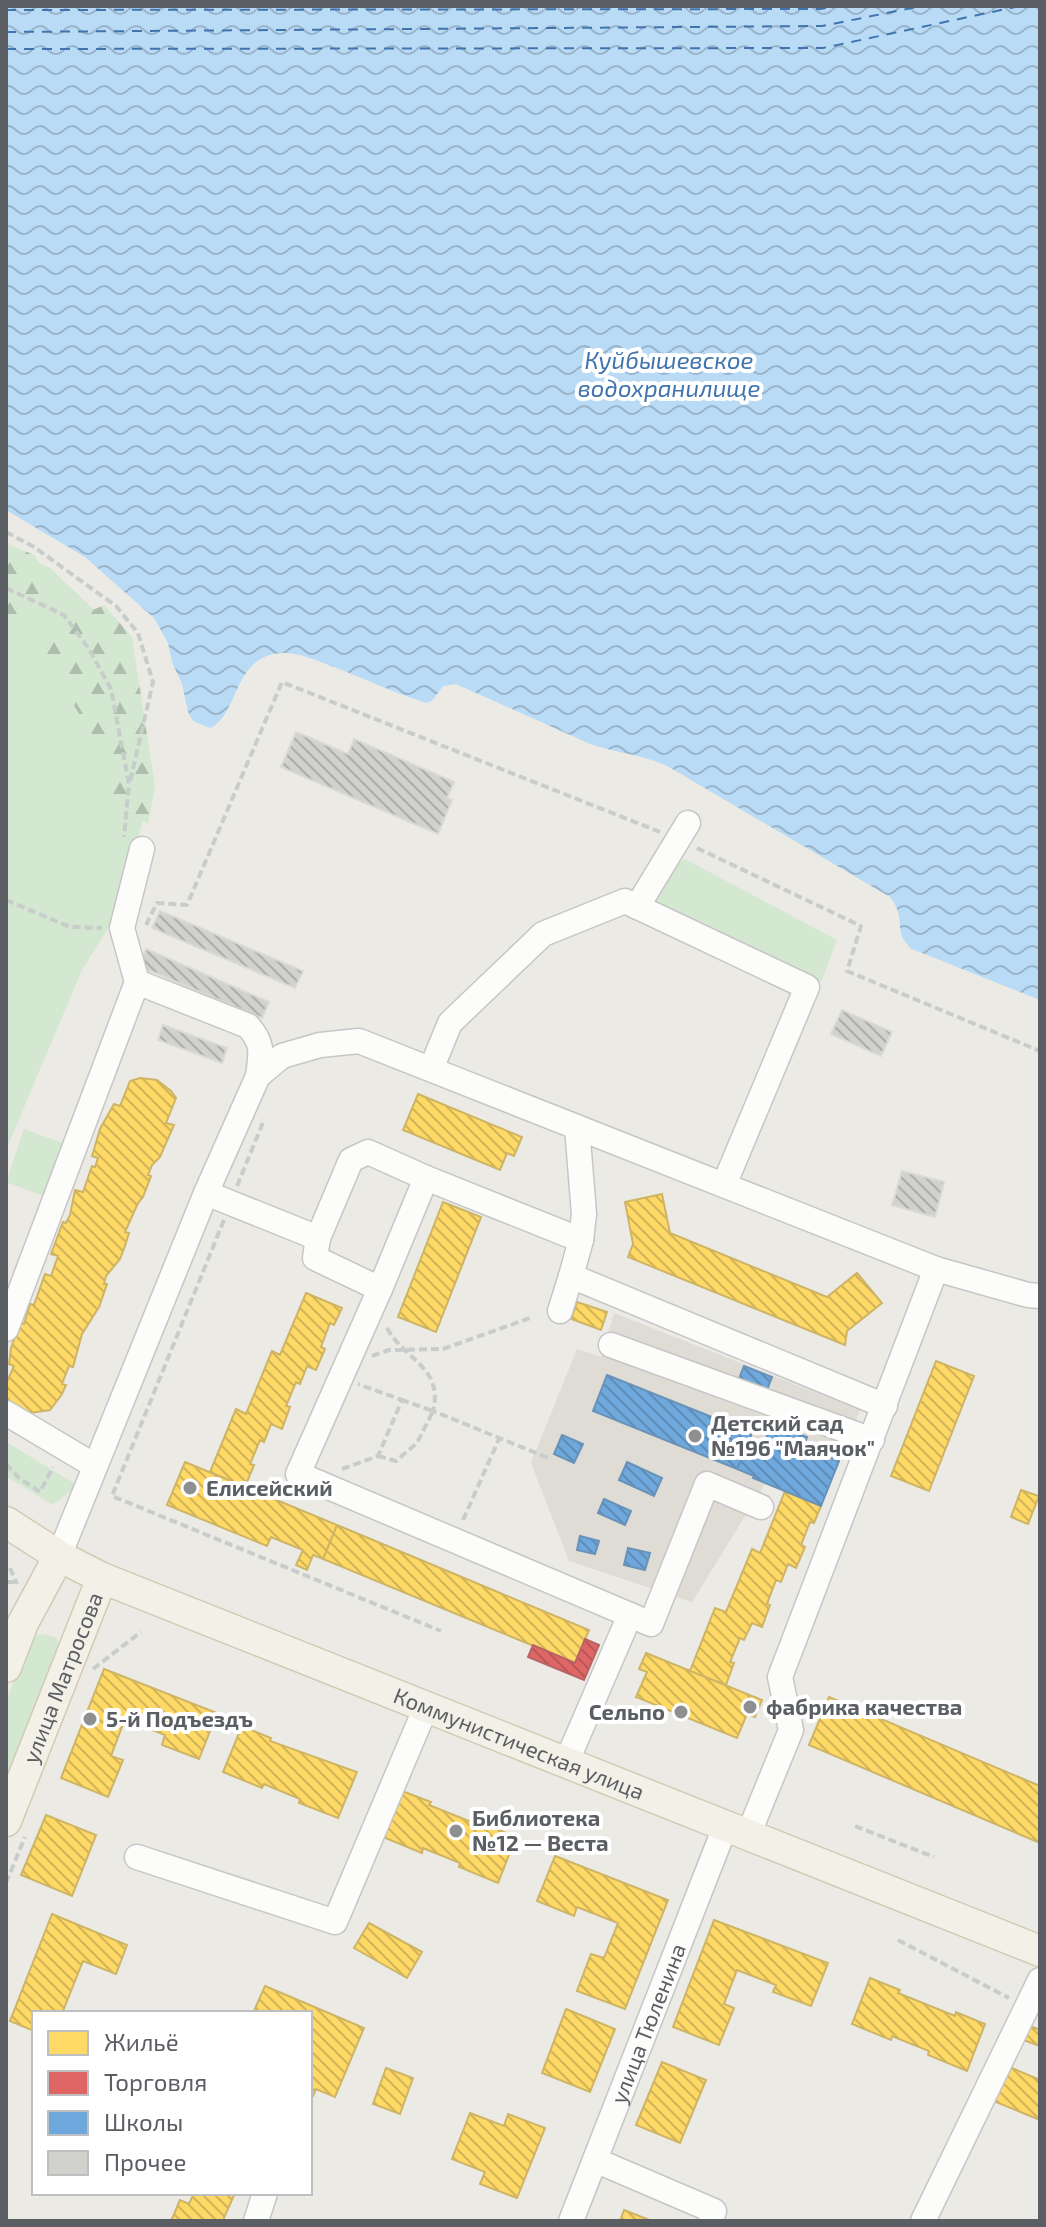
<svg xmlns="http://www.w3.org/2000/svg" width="1046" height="2227" viewBox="0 0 1046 2227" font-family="'Exo 2',sans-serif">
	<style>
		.education { fill: #dedcd5 }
		.green { fill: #d3e7d1 }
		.forest { fill: url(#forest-firs) }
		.water { fill: url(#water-waves) }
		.homes { fill: url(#homes-back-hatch); stroke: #ceb465; stroke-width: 2 }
		.shops { fill: url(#shops-back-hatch); stroke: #b86465; stroke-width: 2 }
		.schools { fill: url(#schools-back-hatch); stroke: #6992b8; stroke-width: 2 }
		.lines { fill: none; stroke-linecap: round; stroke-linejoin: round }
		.ferry { stroke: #4174ae; stroke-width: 2; stroke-dasharray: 10 8; stroke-linecap: butt }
		.building { fill: url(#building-back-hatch); stroke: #dad9d4; stroke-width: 2 }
		.minor-casing { stroke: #c6c6c6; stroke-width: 27 }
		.major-casing { stroke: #d2cbb4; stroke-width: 33 }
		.path { stroke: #c8ccca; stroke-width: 4; stroke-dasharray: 8 4; stroke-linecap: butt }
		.minor { stroke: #fcfcfb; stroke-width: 24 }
		.major { stroke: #f2f0e7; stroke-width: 30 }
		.poi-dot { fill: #8d8f90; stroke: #fff; stroke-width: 3 }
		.labels { text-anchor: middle; stroke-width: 8; stroke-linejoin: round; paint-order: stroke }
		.poi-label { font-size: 22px; font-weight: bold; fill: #5b5e63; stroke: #fff; text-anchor: start }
		.street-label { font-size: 22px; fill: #5b5e63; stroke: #fff }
		.water-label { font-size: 24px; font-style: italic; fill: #4174ae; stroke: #fff }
	</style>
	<defs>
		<pattern id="forest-firs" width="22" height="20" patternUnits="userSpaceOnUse" patternTransform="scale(2)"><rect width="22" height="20" fill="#d3e7d1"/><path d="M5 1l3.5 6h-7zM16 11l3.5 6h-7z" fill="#aebead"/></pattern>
		<pattern id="water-waves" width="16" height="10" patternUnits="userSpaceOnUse" patternTransform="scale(2)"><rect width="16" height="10" fill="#b9dbf6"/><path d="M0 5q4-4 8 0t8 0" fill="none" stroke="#99b5cb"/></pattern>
		<pattern id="homes-back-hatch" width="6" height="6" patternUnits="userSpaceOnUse" patternTransform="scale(2)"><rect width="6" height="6" fill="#ffd966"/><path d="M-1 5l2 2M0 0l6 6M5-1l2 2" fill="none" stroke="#d1b358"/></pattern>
		<pattern id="shops-back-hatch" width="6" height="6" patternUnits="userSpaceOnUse" patternTransform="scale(2)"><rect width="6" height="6" fill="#e06666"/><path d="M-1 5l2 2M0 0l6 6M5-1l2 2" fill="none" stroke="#b95758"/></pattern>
		<pattern id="schools-back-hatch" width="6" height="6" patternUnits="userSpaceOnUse" patternTransform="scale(2)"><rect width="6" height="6" fill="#6fa8dc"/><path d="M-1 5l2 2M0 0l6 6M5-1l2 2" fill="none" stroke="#5e8cb6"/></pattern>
		<pattern id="building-back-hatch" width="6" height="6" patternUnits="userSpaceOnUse" patternTransform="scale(2)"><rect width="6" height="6" fill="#d1d1ce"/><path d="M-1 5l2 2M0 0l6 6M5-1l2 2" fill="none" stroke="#adadab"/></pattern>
	</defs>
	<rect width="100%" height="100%" fill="#ebeae5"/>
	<path class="education" d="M614,1313L860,1410L821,1506L765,1484L692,1602L569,1561L531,1463L577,1349L601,1357Z"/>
	<path class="green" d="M6,551L49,567L127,641L151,791L117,914L82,970L6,1150Z
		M685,859L837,940L821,982L650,902L666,873Z
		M24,1129L65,1144L46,1197L6,1182Z
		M6,1442L74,1483L73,1489L53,1505L6,1476Z
		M44,1634L56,1638L60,1643L6,1794V1701L31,1640L37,1635Z"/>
	<path class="forest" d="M6,543L34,555L53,583L6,638Z
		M104,605L132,637L155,786L148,824L103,798L123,769L98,744L32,638Z"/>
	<path class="water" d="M6,6H1040V1000L912,949C891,931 908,919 890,897L669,767C645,755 616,753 590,744L456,684L443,686L432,701L426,703C395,693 365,679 334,667C317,661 300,652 281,653C266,654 254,661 246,673C234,690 228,721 210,728L193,721L188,712L182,684L172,662L168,643L154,618L85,557L6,510Z"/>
	<path class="homes" d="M140,1078L157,1080L171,1091L176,1098L166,1123L174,1125L160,1157L152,1165L148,1175L151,1176L143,1197L138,1203L125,1232L129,1233L125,1246L120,1259L106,1276L104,1284H107L99,1307L82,1334L73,1367L69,1366L62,1384L66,1385L62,1394L50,1410L30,1413L13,1405L6,1396V1384L14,1366L9,1364L11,1348L20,1323L24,1324L30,1304L34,1305L45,1274L51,1276L58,1256L51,1254L63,1222L66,1223L70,1215L75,1190L83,1192L92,1166L95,1167L98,1158L92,1156L100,1129L114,1104L120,1106L130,1081Z
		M418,1094L522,1137L514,1156L507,1153L500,1170L403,1130Z
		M662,1194L670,1233L827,1297L857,1273L882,1303L847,1331L845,1345L628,1257L633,1244L625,1202Z
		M443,1202L481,1217L436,1332L398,1317Z
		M306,1293L342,1308L334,1325L330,1323L321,1347L325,1349L316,1370L307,1366L300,1384L296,1382L286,1406L290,1407L282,1429L271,1424L264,1442L260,1440L250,1464L254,1465L245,1487L210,1472L236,1409L246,1414L272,1351L280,1355Z
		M577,1302L607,1312L601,1330L571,1319Z
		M936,1361L974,1376L929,1491L891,1476Z
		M185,1462L337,1525L323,1559L313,1555L307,1570L296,1565L303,1550L271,1537L267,1546L167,1505Z
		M1021,1490L1039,1496L1028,1524L1011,1517Z
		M785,1491L821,1506L814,1523L810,1522L801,1545L805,1547L796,1568L788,1564L781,1582L776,1580L767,1604L770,1605L762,1627L752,1623L744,1640L740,1638L730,1662L734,1663L726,1685L690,1671L715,1608L726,1612L752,1549L760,1553Z
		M337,1525L589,1630L575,1663L323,1559Z
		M646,1653L762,1700L755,1717L747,1714L737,1738L636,1697L647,1672L639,1669Z
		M104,1669L217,1713L199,1759L162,1745L165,1735L125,1719L111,1756L123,1760L108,1797L61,1778Z
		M829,1697L1040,1786V1843L809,1745Z
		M242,1726L271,1738L270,1741L357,1772L338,1818L299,1803L300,1799L264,1784L262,1788L223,1772Z
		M402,1791L431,1802L429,1805L486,1828L487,1825L516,1837L498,1883L459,1867L460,1863L423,1848L422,1853L383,1837Z
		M46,1815L96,1835L72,1896L21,1875Z
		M555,1856L668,1900L625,2009L577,1991L591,1954L604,1958L618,1923L577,1907L574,1916L537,1901Z
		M52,1914L127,1945L116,1974L83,1961L63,2011L68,2013H34V2031L10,2021Z
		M714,1920L828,1963L811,2006L773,1992L776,1985L737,1970L724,2004L734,2008L719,2045L673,2027Z
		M369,1923L422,1952L407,1978L354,1948Z
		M870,1978L900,1990L898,1993L955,2016L956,2012L985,2024L967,2071L928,2055L929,2051L892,2036L891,2040L852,2024Z
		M265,1986L364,2028L335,2097L316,2089L313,2096L310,2095V2013H253Z
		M566,2009L615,2029L590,2092L542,2073Z
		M1023,2023L1040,2030V2046L1018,2038Z
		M662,2062L706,2080L680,2143L636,2125Z
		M1005,2065L1040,2080V2120L991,2100Z
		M386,2068L413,2078L400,2114L373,2104Z
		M470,2113L504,2126L508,2114L545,2128L517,2198L480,2184L485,2172L452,2159Z
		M194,2193H235L223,2220L226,2221H171L180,2200L189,2204Z
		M624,2210L652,2221H620Z"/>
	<path class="shops" d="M585,1639L599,1645L584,1680L528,1657L533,1645L575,1663Z"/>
	<path class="schools" d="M744,1366L772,1377L765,1395L737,1384Z
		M607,1375L752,1433L737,1469L593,1411Z
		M772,1423L807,1437L802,1452L808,1454L810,1449L839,1461L821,1506L753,1478L754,1476L737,1469L746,1448L760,1454Z
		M562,1435L583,1444L574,1463L554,1454Z
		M627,1462L662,1478L654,1496L619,1480Z
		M604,1499L631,1511L625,1525L598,1513Z
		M580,1536L599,1541L595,1554L577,1550Z
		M628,1548L650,1553L645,1570L624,1565Z"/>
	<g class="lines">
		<path class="ferry" d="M6,10L821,9L837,6
			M6,32L822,26L922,6
			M6,49L823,48L1020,6"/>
	</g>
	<path class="building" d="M296,732L348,754L354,739L454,782L447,798L452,800L438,834L281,767Z
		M160,911L303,971L295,988L152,928Z
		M146,949L269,1002L262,1018L139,966Z
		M842,1010L892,1032L881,1056L831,1034Z
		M163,1025L227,1048L222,1063L158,1040Z
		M902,1171L944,1182L935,1217L892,1205Z"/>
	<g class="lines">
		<defs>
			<g id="minor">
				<path d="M142,849L122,928L137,982L248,1026C264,1044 261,1053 258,1076"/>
				<path d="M637,907L688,823"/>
				<path d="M431,1069L450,1023L543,934L625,901L807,987L724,1185"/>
				<path d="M577,1127L584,1214L581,1240L571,1276L885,1406"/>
				<path d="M426,1178L581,1240"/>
				<path d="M206,1193L318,1238L315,1258L380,1289L298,1474L630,1615L566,1763"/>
				<path d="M318,1238L351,1160L368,1152L426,1178L380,1289"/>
				<path d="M560,1311L571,1276"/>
				<path d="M6,1329L137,982"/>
				<path d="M611,1345L872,1440"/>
				<path d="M6,1413L95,1466"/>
				<path d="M59,1556L206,1193L258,1076L282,1056L320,1045L359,1041L936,1269L1028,1295L1040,1296"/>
				<path d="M630,1615L651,1624L707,1484L761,1507"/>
				<path d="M748,1835L791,1730L780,1677L936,1269"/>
				<path d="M137,1857L335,1922L426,1707"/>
				<path d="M595,2160L714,2211L711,2221"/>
				<path d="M256,2221L265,2193"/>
				<path id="s1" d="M571,2221L725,1827"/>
				<path d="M923,2221L1040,1980"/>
			</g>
			<g id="major">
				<path id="s2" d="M6,1522L59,1556L102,1578L1040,1951"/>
				<path d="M6,1667L23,1623L59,1556"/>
				<path id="s3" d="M6,1821L102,1578"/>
			</g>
		</defs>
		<use href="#minor" class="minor-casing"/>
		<use href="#major" class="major-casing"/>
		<path class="path" d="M6,532L34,547L116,606L138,633L153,682L130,782
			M6,588L64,615L89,649L111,689L129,784L124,837
			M697,848L861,926L847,971L1040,1051
			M6,900L70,927L102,928
			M146,925L157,903L187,905L282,682L660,832
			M237,1186L264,1120
			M224,1220L112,1496L441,1631
			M387,1328C404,1360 444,1367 433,1411L551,1459
			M372,1356L389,1350L443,1349L533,1317
			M378,1456L396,1461L417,1443L433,1411L402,1400
			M6,1464L19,1478L40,1492L53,1467
			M342,1469L378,1456L402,1400L358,1384
			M463,1520L499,1439
			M10,1568L17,1584
			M6,1582H17
			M93,1669L141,1632
			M855,1826L934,1857
			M6,1883L25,1837
			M898,1940L1009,1998"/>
		<use href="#minor" class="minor"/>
		<use href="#major" class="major"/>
	</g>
	<g class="poi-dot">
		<circle cx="695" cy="1436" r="8"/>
		<circle cx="190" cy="1488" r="8"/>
		<circle cx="750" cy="1707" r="8"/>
		<circle cx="681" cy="1712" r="8"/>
		<circle cx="90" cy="1719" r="8"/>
		<circle cx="456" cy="1831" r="8"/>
	</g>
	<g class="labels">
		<g class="poi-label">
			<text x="711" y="1431">Детский сад<tspan x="711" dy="25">№196 "Маячок"</tspan></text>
			<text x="206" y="1496">Елисейский</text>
			<text x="766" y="1715">фабрика качества</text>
			<text x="665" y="1720" text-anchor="end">Сельпо</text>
			<text x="106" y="1727">5-й Подъездъ</text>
			<text x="472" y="1826">Библиотека<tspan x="472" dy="25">№12 — Веста</tspan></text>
		</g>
		<g class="street-label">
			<text dy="8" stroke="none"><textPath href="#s3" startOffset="154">улица Матросова</textPath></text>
			<text dy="8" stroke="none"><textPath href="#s2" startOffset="560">Коммунистическая улица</textPath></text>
			<text dy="8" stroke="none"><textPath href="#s1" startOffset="212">улица Тюленина</textPath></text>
		</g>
		<g class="water-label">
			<text x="669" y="369">Куйбышевское<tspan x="669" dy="28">водохранилище</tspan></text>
		</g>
	</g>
	<rect width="1046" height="2227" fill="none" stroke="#5b5e63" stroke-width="16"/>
	<rect x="32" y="2011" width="280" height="184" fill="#ffffff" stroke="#bdbfc1" stroke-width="2"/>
	<rect x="48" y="2031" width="40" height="24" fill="#ffd966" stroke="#bdbfc1" stroke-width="2"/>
	<text x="104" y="2051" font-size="24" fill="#5b5e63">Жильё</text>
	<rect x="48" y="2071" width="40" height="24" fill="#e06666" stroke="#bdbfc1" stroke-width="2"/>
	<text x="104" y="2091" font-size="24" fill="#5b5e63">Торговля</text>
	<rect x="48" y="2111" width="40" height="24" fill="#6fa8dc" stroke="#bdbfc1" stroke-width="2"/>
	<text x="104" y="2131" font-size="24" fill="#5b5e63">Школы</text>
	<rect x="48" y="2151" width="40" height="24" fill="#d1d1ce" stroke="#bdbfc1" stroke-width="2"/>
	<text x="104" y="2171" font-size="24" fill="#5b5e63">Прочее</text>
</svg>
